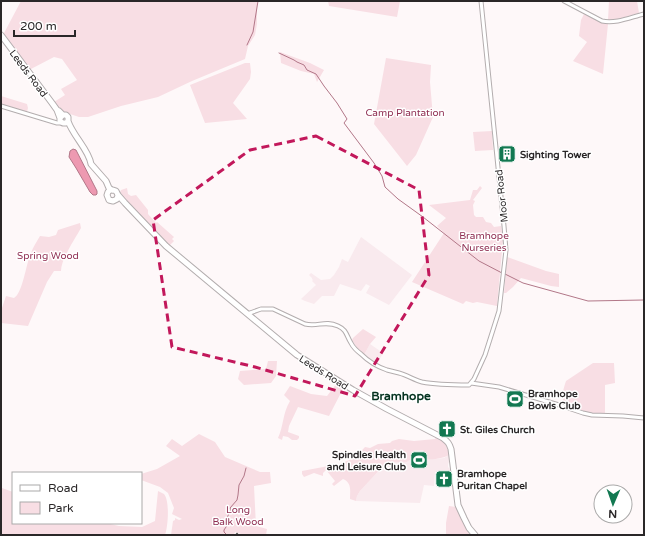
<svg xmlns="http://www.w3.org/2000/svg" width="645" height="536" viewBox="0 0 645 536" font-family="'Varela Round',sans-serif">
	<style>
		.built { fill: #f9eaee }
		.green { fill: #f8dee4 }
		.water { fill: #ed99b1; stroke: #b27788 }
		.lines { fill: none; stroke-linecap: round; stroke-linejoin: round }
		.stream { stroke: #b27788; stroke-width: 1 }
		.secondary-casing { stroke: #b3adae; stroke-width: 5 }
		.highway-casing { stroke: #b3adae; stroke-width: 7 }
		.secondary { stroke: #fff; stroke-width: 3 }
		.highway { stroke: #fff; stroke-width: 5 }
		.rail-casing { stroke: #666263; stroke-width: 2.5 }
		.rail { stroke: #fff; stroke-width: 1; stroke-dasharray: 3; stroke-linecap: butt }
		.marked { fill: none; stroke: #c2185b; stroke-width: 3; stroke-dasharray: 8 5; stroke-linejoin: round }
		.labels { text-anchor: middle; stroke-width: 3; stroke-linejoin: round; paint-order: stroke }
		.street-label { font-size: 10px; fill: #2a2728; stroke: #fff }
		.park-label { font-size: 10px; fill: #8f2e52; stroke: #fff }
		.poi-label { font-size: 10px; font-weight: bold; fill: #2a2728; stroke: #fff; text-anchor: start }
		.quarter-label { font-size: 12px; font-weight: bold; fill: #043320; stroke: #fff }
	</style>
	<rect width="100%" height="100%" fill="#fef8f9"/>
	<path class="built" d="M361,237L412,275L389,305L366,293L370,286L366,284L361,291L340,284L334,296H322L314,304L305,301L301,299L316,285L312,281L313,280L312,279V278L309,275L311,273L321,280L330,279L334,275L339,267L342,259L348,262Z
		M370,344L383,353L377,364L364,355Z
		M415,450H423L425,454L434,459L444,458L449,455L450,460L448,464V467L451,470L452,473L435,472L434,486L424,485L420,503L356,501L357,496L360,491L387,462H407L410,460L411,452Z"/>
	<path class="green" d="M21,1H257V24L255,35L248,46L245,59L192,81L158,97L121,106L88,117H79L64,112L60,110L54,102L65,95L61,89L77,80L62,59L54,57L29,70L3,35Z
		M328,1H400L397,17L329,6Z
		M609,1H637L639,13L611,21L608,20Z
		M584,14L608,24L603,74L573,61L587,42L579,36L581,20Z
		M280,52L310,63L324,70L317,82L314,74L301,71L281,63Z
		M386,58L431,65L430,82L433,117L416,155L407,166L374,124Z
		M245,63H250L251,72L250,79L233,103L247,119L205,123L190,85Z
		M1,96L27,104L28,108L27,112L1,104Z
		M492,131L493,150L475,151L473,132Z
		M480,186L482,188L473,200L475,201L473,205L474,215L476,217H483L486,222L491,223L494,227L501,226L503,240L497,306L477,302L473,303L466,301L463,304L412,282L444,233L437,226L446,218L429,205L470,200L473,190H477Z
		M127,188L128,194L131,196L136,195L148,210V214L156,223L157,222L174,237L172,239L174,241L169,246L160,238L121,194L120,192L121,190Z
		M80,223L81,228C75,239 61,259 61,271H54L47,282L28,326L1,323V311L6,296L14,298C23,293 26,263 31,253C33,247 37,241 40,236L49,237L56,235L58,230Z
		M507,257L546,271L559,274V287L551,286L521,278L513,287L506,293H504Z
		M363,329L376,337L370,344L364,355L357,348L352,340L353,338Z
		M268,361H277L276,376L271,383L244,385L238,379L240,371L266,369Z
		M593,363H614L615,383L605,385V413H591L583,411L562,404L565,391H563L565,384L566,381Z
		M337,383L344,387L329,416L298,407L289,426L288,432L299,436V438L297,440H292L288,437L283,436L282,440L278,438C284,425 282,415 290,401L284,395L290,386L311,394L327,396Z
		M199,434L215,442L225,457L260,472H270L271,483L254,486L256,526L267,529L266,535H241V534L235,532L234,535H171L173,521L175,520V518L179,520L182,519L172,514L174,508L168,493L160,487L141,480V474L157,469L180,456L166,446L172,439L182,446Z
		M436,437C446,443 447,444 449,455C444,458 433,460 427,459L423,450H415L411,452L410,460L407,462H387L360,491L357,496L356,501L350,499C350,490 352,483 343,479L334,486L332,484L335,481L326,470L323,473V476L314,473L304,477L302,474V471L339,464L355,458L365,447L370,448L378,444L390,443L392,441L399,439L414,441L435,439Z
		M2,488L13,492V523H106L119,526L142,527L155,521L158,491C160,492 162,493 164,494C170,501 168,527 165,535H1V489Z
		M449,506L456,507L470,535H446V523Z"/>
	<path class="water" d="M73,149L76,150L97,191V194L96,195H93L90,192L76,168L69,157L70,151Z"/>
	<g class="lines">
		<path class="stream" d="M247,45L253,32L258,1
			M279,53L294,60L297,62L304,65L307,70L316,74L324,86L337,103L347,119L344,123L374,163L382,176L385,187L398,199L423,217L479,261L502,273
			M505,274L523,283L588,301L644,300
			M227,535L224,532V530L228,524C226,519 228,515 231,510L230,508L237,500L238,495L239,485L244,476L246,468"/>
		<defs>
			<path id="secondary" d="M564,1L602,21C616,24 631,17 644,14
				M1,106L57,123H61
				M247,314L261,309H273L305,324C318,327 325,320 338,326C347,330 346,335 351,343C353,347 357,351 361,354C368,361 378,367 387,370C391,371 395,372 399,373C407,375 414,380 422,382C437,385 453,385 469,385L474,379L485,355L499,311L506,250L504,226L481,1
				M471,383L499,387L559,405L583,413L592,415L623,416L644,418"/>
			<path id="highway" d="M1,35L52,103L57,110L60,118
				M59,111L63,115H66L68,117V121L66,123H63L60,121V118L63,115
				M68,121C73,136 89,150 91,164L106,181L109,188L112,190
				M118,195L117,199L113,201L109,200L107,195L108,192L110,190H113L116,191L118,195L125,203L166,246L297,355L353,390L387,409L443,438C448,442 449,443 451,449L458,505L464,518L469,528L475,535"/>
		</defs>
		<use href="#secondary" class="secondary-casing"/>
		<use href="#highway" class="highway-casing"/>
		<use href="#secondary" class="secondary"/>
		<use href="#highway" class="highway"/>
		<defs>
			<path id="rail" d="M237,535V534"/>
		</defs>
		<use href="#rail" class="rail-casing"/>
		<use href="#rail" class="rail"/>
	</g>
	<path class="marked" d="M316,136L419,190L429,275L355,396L255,367L172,347L153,220L250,150Z"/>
	<defs>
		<symbol id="building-square" viewBox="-11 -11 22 22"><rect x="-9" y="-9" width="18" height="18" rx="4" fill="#127851" stroke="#fff"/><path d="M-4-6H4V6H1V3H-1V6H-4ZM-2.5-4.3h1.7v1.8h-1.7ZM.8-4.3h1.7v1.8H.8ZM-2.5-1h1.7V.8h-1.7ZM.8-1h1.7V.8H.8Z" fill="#fff"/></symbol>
		<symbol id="stadium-square" viewBox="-11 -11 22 22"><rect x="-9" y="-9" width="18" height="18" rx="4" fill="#127851" stroke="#fff"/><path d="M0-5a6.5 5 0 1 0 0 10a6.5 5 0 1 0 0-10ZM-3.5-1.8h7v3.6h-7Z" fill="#fff"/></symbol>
		<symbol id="church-square" viewBox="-11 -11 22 22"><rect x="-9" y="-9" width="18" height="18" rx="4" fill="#127851" stroke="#fff"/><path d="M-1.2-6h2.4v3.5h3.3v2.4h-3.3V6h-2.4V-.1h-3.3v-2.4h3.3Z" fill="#fff"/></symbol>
	</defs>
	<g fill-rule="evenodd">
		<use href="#building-square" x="497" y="144" width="20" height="20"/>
		<use href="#stadium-square" x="505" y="389" width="20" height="20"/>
		<use href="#church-square" x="437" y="419" width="20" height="20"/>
		<use href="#stadium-square" x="409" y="450" width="20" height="20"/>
		<use href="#church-square" x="434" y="469" width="20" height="20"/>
	</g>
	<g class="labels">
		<g class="street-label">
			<text transform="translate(29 73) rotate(53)" y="4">Leeds Road</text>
			<text transform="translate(501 196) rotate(-96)" y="4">Moor Road</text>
			<text transform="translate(324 372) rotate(32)" y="4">Leeds Road</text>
		</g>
		<g class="park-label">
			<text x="405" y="116">Camp Plantation</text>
			<text x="484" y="239">Bramhope<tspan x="484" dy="12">Nurseries</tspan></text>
			<text x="48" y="259">Spring Wood</text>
			<text x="238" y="513">Long<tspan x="238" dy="12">Balk Wood</tspan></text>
		</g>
		<g class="poi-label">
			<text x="520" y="158">Sighting Tower</text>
			<text x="528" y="397">Bramhope<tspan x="528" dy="12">Bowls Club</tspan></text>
			<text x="460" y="433">St. Giles Church</text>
			<text x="406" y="458" text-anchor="end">Spindles Health<tspan x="406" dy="12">and Leisure Club</tspan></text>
			<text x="457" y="477">Bramhope<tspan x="457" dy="12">Puritan Chapel</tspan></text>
		</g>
		<g class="quarter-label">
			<text x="401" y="400">Bramhope</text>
		</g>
	</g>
	<rect width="645" height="536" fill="none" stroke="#2a2728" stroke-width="4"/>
	<rect x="12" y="472" width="130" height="52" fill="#ffffff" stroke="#aaa9a9"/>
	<rect x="20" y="485" width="20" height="6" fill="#ffffff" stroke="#aaa9a9"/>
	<text x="48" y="492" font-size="12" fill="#2a2728">Road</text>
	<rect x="20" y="502" width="20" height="12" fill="#f8dee4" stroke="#aaa9a9"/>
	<text x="48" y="512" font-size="12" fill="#2a2728">Park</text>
	<g transform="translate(613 504) rotate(182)"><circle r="19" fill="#ffffff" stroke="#aaa9a9"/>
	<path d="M0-3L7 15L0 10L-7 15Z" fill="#127851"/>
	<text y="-6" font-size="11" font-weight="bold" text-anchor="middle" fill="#2a2728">N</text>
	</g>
	<path d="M14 30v6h61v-6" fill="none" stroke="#2a2728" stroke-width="2"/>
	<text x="20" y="30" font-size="12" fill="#2a2728" stroke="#ffffff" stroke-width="3" paint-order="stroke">200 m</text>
</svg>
